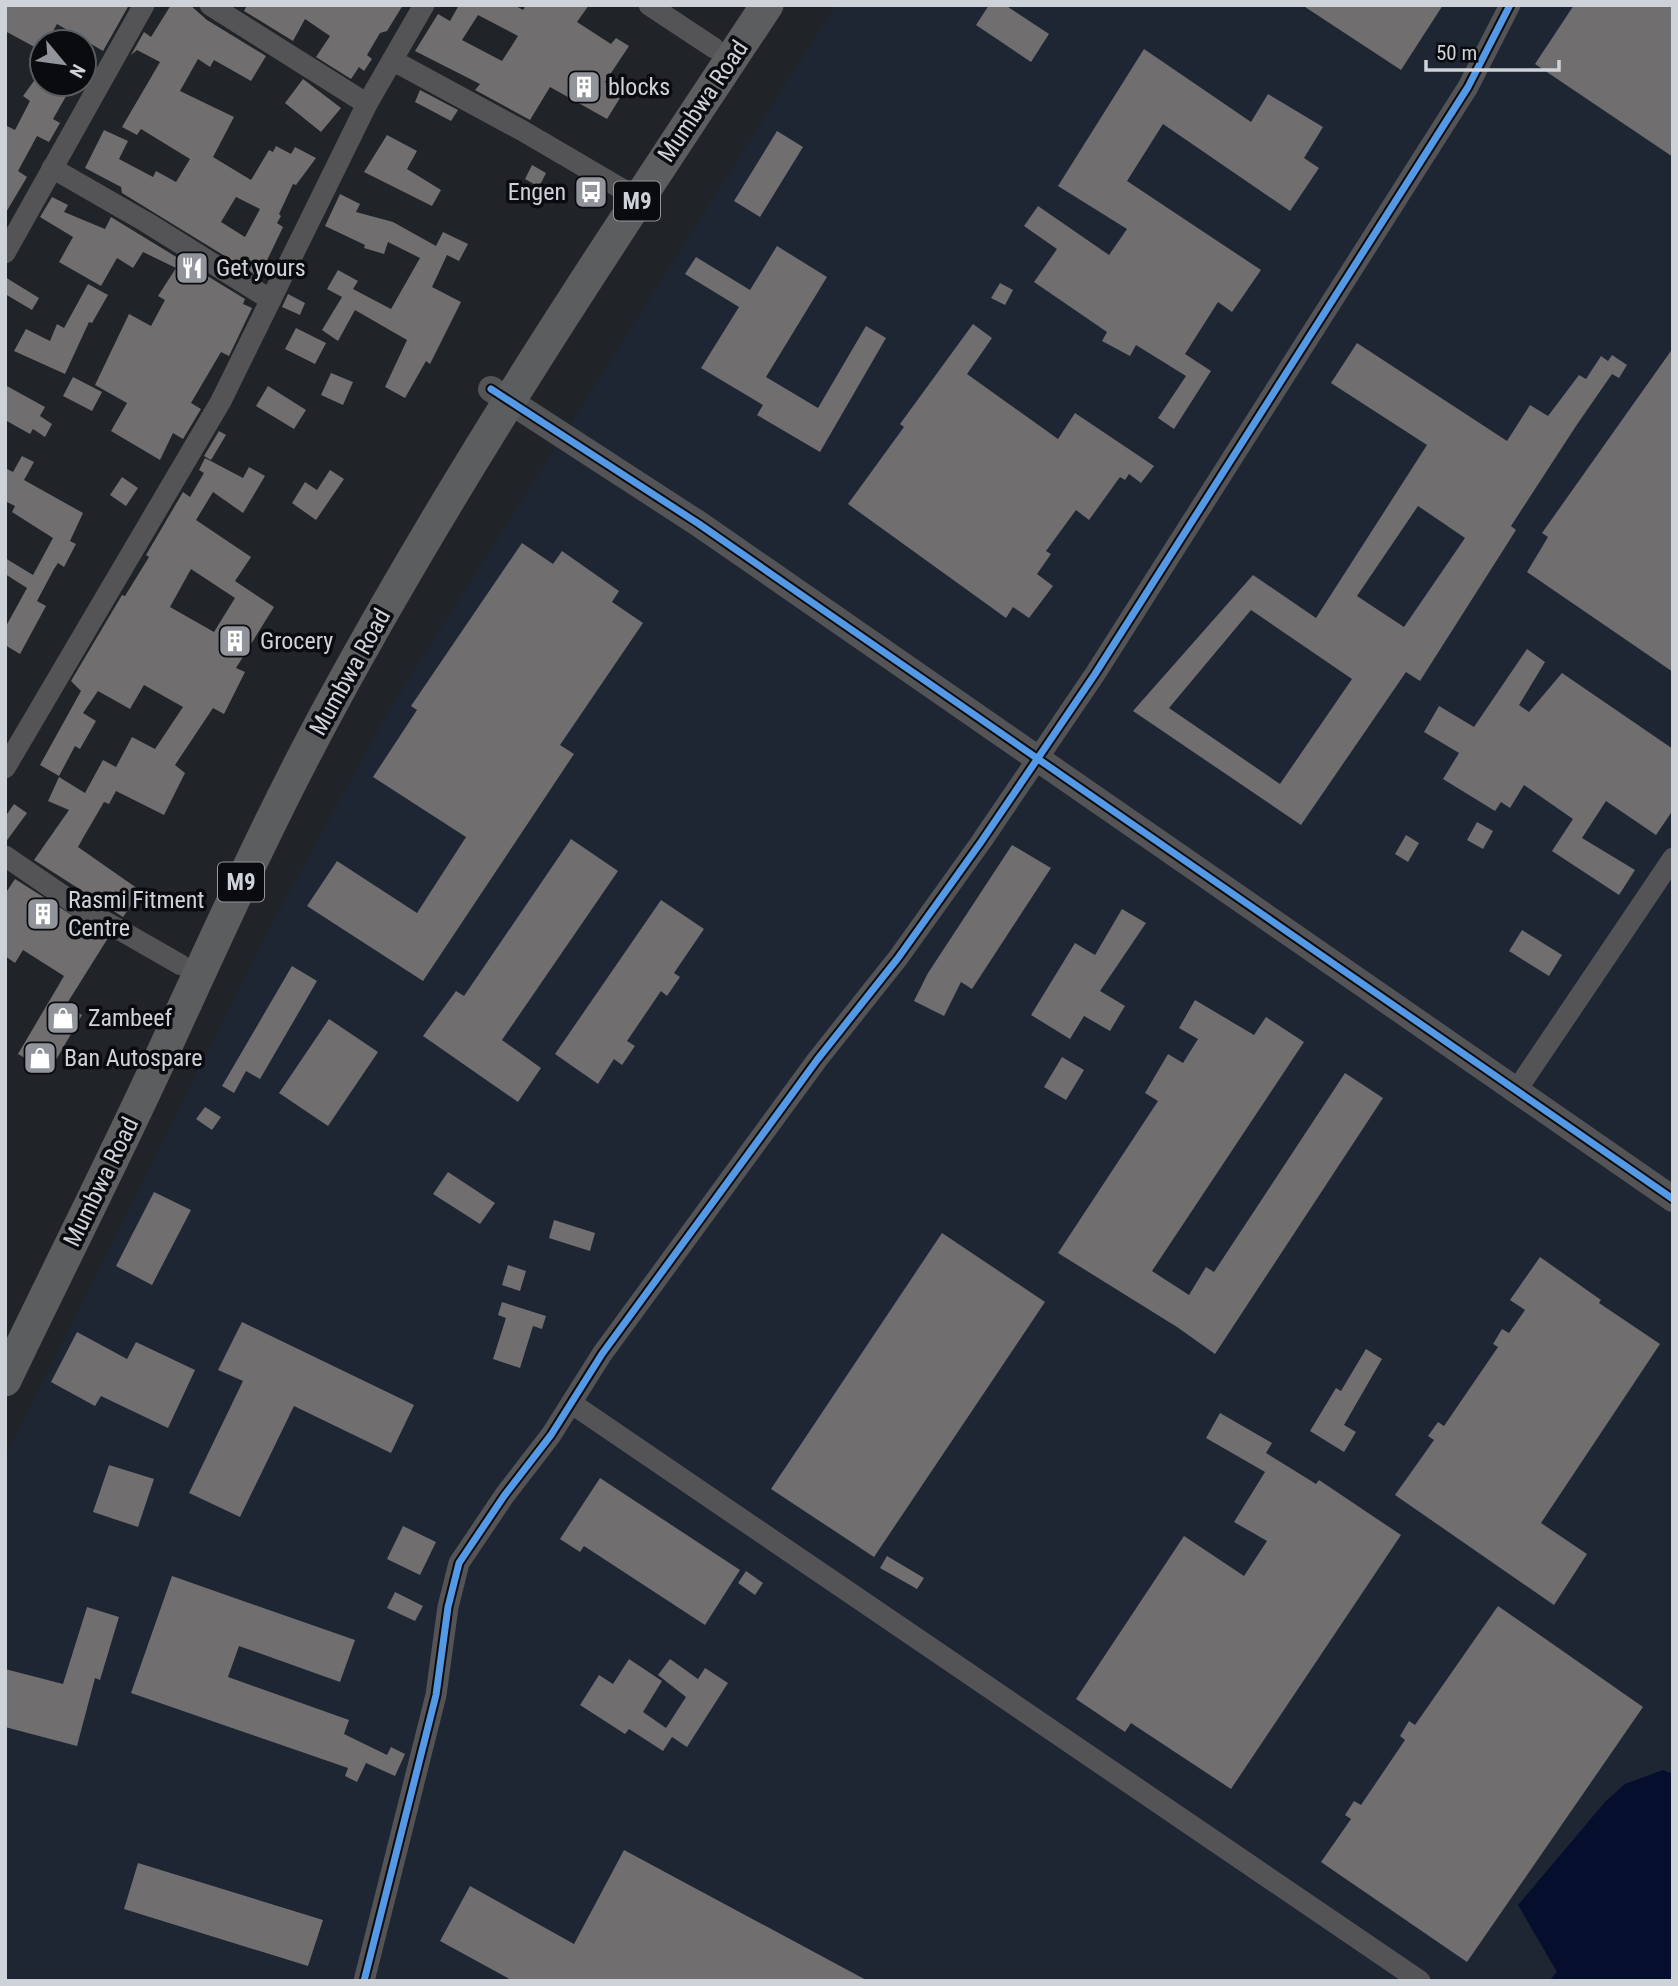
<svg xmlns="http://www.w3.org/2000/svg" width="1678" height="1986" viewBox="0 0 1678 1986" font-family="'Roboto Condensed',sans-serif">
	<style>
		.built { fill: #1e2634 }
		.water { fill: #050e2d }
		.building { fill: #706e6f; fill-rule: evenodd }
		.lines { fill: none; stroke-linecap: round; stroke-linejoin: round }
		.minor { stroke: #545355; stroke-width: 21 }
		.tertiary { stroke: #545355; stroke-width: 26 }
		.primary { stroke: #5c5d5f; stroke-width: 33 }
		.cycleway-casing { stroke: #090b0f; stroke-width: 11 }
		.cycleway { stroke: #5399e6; stroke-width: 7 }
		.labels { text-anchor: middle; stroke-width: 7; stroke-linejoin: round; paint-order: stroke }
		.shield { fill: #090b0f; stroke: #93969c; stroke-width: 2 }
		.shield-label { font-size: 23px; font-weight: bold; fill: #ced2d9 }
		.poi-label { font-size: 24px; fill: #ced2d9; stroke: #090b0f; text-anchor: start }
		.street-label { font-size: 24px; fill: #ced2d9; stroke: #090b0f }
	</style>
	<rect width="100%" height="100%" fill="#202328"/>
	<path class="built" d="M836,5H1673V1981H5V1459L266,935L392,706Z"/>
	<path class="water" d="M1663,1770L1673,1774V1981H1549L1557,1972L1518,1905L1605,1802L1625,1784Z"/>
	<path class="building" d="M5,5H129L103,51L57,24L47,42H42V51L5,31Z
		M171,5H190L207,20L266,56L251,81L214,60L210,67L198,59L180,91L234,117L213,157L251,180L269,150L273,152L276,146L291,154L295,147L316,158L296,185L293,184L279,214L281,216L277,223L283,227L259,277L122,193L121,187L85,168L104,130L128,141L119,159L153,177L156,171L176,182L190,159L141,129L137,135L122,127L160,62L137,50L131,55L144,32L151,37ZM236,197L260,209L245,237L221,222Z
		M247,5H403L387,31L380,33L367,55L372,59L364,71L359,67L351,79L316,57L330,36L305,19L293,41L244,11Z
		M459,5H514L523,10L526,5H589L577,22L611,44L616,38L629,46L605,82L623,93L607,119L550,87L530,120L475,90L480,84L415,51L438,14L450,21ZM478,15L518,36L502,61L462,40Z
		M989,5H1005L1049,34L1031,62L976,25Z
		M1302,5H1443L1401,70Z
		M1574,5H1673V157L1535,64Z
		M1144,49L1251,122L1268,94L1323,127L1304,158L1319,168L1290,211L1163,124L1127,181L1261,270L1232,312L1218,302L1185,354L1211,371L1174,429L1158,418L1186,376L1136,345L1130,356L1102,341L1107,332L1034,282L1057,249L1024,226L1038,206L1109,255L1127,229L1058,186Z
		M39,74L42,84H57L69,91L53,119L60,123L49,142L37,136L18,171L27,177L5,214V125L15,130L30,101L23,96Z
		M303,79L341,108L321,132L285,103Z
		M420,90L458,110L451,121L415,102Z
		M777,131L803,147L760,217L734,201Z
		M387,135L417,151L407,169L441,190L432,206L364,172Z
		M532,165L546,173L539,187L525,179Z
		M340,194L360,204L356,212L393,222L436,246L443,232L468,244L459,261L447,255L432,287L461,302L430,364L426,361L405,398L385,387L407,340L355,310L338,341L322,330L342,297L327,289L338,270L358,281L353,289L391,309L420,258L388,242L384,254L364,248L365,245L325,226Z
		M52,197L68,205L64,212L105,229L111,217L245,299L243,304L252,308L229,356L221,352L191,403L201,409L183,439L173,433L160,460L111,431L127,403L95,385L129,314L151,326L165,300L158,296L176,268L143,252L133,268L117,258L101,286L59,262L73,237L40,217Z
		M777,246L827,277L766,377L818,408L866,326L886,338L820,452L757,415L763,405L701,368L739,307L685,274L696,257L750,290Z
		M5,277L39,298L32,310L5,294Z
		M1000,283L1013,290L1005,305L991,298Z
		M88,284L108,295L92,323L89,322L65,374L14,351L26,329L50,341L57,324L64,328Z
		M288,294L305,303L300,315L282,307Z
		M973,324L992,338L967,374L1058,439L1075,413L1154,466L1141,483L1129,474L1125,480L1120,477L1089,520L1076,510L1046,551L1051,554L1037,574L1053,586L1029,618L1013,607L1006,618L848,504L904,427L900,424Z
		M296,328L326,343L315,364L285,349Z
		M1357,343L1507,441L1530,405L1548,416L1579,375L1586,379L1601,356L1608,361L1612,355L1627,365L1619,378L1612,374L1576,426L1511,526L1516,530L1420,681L1406,672L1301,825L1133,711L1253,575L1316,618L1427,445L1331,383ZM1418,506L1465,538L1404,627L1357,596ZM1251,610L1352,679L1280,784L1169,708Z
		M1673,348V672L1527,572L1548,537L1542,533Z
		M331,373L353,382L343,405L321,395Z
		M73,377L102,392L92,411L63,396Z
		M5,385L45,407L40,416L52,424L45,437L33,429L30,434L5,420Z
		M268,386L306,410L294,429L256,406Z
		M219,431L226,435L211,460L204,456Z
		M22,456L34,462L24,480L83,513L70,541L76,544L64,567L58,563L54,569L37,601L46,606L20,654L5,645V628L27,588L5,574V558L33,575L53,538L12,512L15,506L5,501V468L13,472Z
		M205,458L243,478L249,467L265,476L243,513L213,492L196,520L251,557L235,581L274,607L236,668L245,672L224,714L213,708L175,765L185,773L164,815L116,791L109,804L104,802L83,838L78,847L141,891L123,917L34,860L69,810L48,801L59,777L85,793L103,760L116,767L132,737L155,749L183,707L144,685L130,709L98,691L83,713L96,721L80,749L75,746L59,776L40,765L81,691L71,681L122,595L125,596L149,557L146,555L183,492L190,497L204,473L199,470ZM191,569L235,598L214,632L170,607Z
		M330,470L344,479L316,520L292,503L305,482L317,490Z
		M122,477L138,488L126,506L110,495Z
		M522,543L553,564L562,551L619,591L612,602L643,623L560,745L574,754L423,981L307,906L337,861L417,913L466,837L373,777L417,710L411,706Z
		M1527,649L1545,662L1519,705L1529,712L1562,673L1673,749V810L1656,835L1606,801L1582,838L1635,870L1619,895L1552,851L1573,819L1524,785L1510,808L1501,802L1495,811L1443,779L1459,753L1424,732L1439,706L1474,727Z
		M14,804L27,813L5,843V817Z
		M1477,822L1493,831L1483,849L1467,840Z
		M1406,835L1419,843L1408,862L1395,854Z
		M571,839L618,871L502,1040L541,1068L518,1102L423,1036L456,991L464,996Z
		M1012,845L1051,868L972,989L961,982L944,1016L914,1001L928,973Z
		M15,879L108,938L66,1005L82,1015L49,1072L18,1054L64,976L23,950L15,963L5,956V894Z
		M661,900L704,929L674,973L680,977L667,996L661,991L627,1041L635,1046L622,1065L614,1059L598,1084L555,1054Z
		M1122,909L1146,923L1100,991L1125,1006L1110,1031L1084,1016L1070,1039L1031,1015L1075,943L1095,955Z
		M1522,930L1562,955L1549,976L1509,951Z
		M292,966L317,981L260,1079L246,1071L234,1093L222,1086Z
		M1195,1000L1254,1035L1266,1017L1304,1042L1152,1271L1189,1295L1206,1267L1214,1272L1345,1073L1383,1098L1215,1354L1177,1327L1058,1253L1158,1101L1145,1093L1168,1054L1183,1063L1198,1039L1179,1028Z
		M329,1019L378,1052L328,1126L279,1093Z
		M1062,1057L1084,1070L1066,1100L1044,1087Z
		M205,1107L221,1117L212,1130L196,1119Z
		M448,1172L495,1203L480,1224L433,1194Z
		M154,1192L191,1210L152,1285L116,1266Z
		M554,1220L595,1233L590,1251L549,1238Z
		M942,1233L1045,1302L874,1557L771,1489Z
		M1540,1257L1601,1300L1599,1303L1660,1344L1541,1523L1587,1554L1554,1605L1395,1495L1434,1440L1428,1436L1438,1422L1444,1426L1498,1347L1493,1344L1502,1329L1509,1333L1525,1310L1510,1300Z
		M508,1265L526,1271L520,1291L502,1285Z
		M502,1302L546,1316L542,1329L533,1326L520,1368L493,1359L506,1318L498,1315Z
		M242,1322L414,1405L391,1453L294,1406L240,1517L189,1493L243,1381L218,1370Z
		M77,1332L127,1359L136,1342L195,1370L168,1428L101,1396L95,1406L51,1382Z
		M1366,1349L1382,1359L1344,1425L1356,1432L1344,1452L1310,1431L1336,1388L1341,1391Z
		M1220,1413L1272,1443L1266,1453L1316,1484L1319,1480L1401,1535L1231,1789L1131,1723L1125,1732L1076,1699L1184,1536L1244,1576L1267,1541L1234,1522L1265,1472L1206,1438Z
		M109,1465L154,1479L138,1527L93,1512Z
		M600,1478L740,1570L705,1625L584,1546L580,1552L560,1539Z
		M403,1526L436,1542L420,1575L387,1559Z
		M887,1556L924,1578L917,1589L880,1568Z
		M746,1571L763,1583L755,1595L738,1583Z
		M172,1576L355,1640L340,1682L239,1646L228,1677L349,1720L344,1734L387,1755L391,1747L405,1754L395,1776L366,1763L357,1782L345,1776L348,1768L131,1693Z
		M395,1592L423,1606L415,1621L387,1608Z
		M1498,1606L1643,1707L1467,1962L1321,1862L1351,1819L1345,1815L1354,1801L1361,1805L1405,1740L1400,1736L1409,1721L1415,1725Z
		M87,1607L119,1617L100,1680L95,1678L77,1746L5,1727V1669L63,1684Z
		M629,1659L662,1681L643,1712L666,1728L686,1697L658,1675L670,1659L698,1679L705,1668L728,1683L687,1747L672,1737L663,1751L629,1729L625,1734L580,1705L599,1675L613,1684Z
		M624,1850L868,1981H513L440,1941L470,1886L574,1944Z
		M138,1863L323,1920L308,1966L124,1909Z"/>
	<g class="lines">
		<path class="minor" d="M210,5L367,104
			M649,5L714,48
			M392,60L523,131L639,199
			M52,168L146,222L271,300
			M5,253L144,5
			M5,768L221,401L367,104L424,5
			M5,856L78,906L181,965
			M1516,1091L1673,858
			M571,1403L1420,1981
			M364,1981L436,1695L448,1607L459,1563L504,1496L551,1435L602,1354L817,1060L898,958L981,842L1095,674L1468,87L1510,5"/>
		<path class="tertiary" d="M491,389L699,524L1673,1199"/>
		<path class="primary" d="M5,1380C54,1278 105,1177 153,1074C211,949 266,824 332,703C463,462 615,234 767,5"/>
		<defs>
			<path id="cycleway" d="M491,389L699,524L1673,1199
				M364,1981L436,1695L448,1607L459,1563L504,1496L551,1435L602,1354L817,1060L898,958L981,842L1095,674L1468,87L1510,5"/>
		</defs>
		<use href="#cycleway" class="cycleway-casing"/>
		<use href="#cycleway" class="cycleway"/>
	</g>
	<defs>
		<symbol id="building-square" viewBox="-11 -11 22 22"><rect x="-9" y="-9" width="18" height="18" rx="4" fill="#91959b" stroke="#090b0f"/><path d="M-4-6H4V6H1V3H-1V6H-4ZM-2.5-4.3h1.7v1.8h-1.7ZM.8-4.3h1.7v1.8H.8ZM-2.5-1h1.7V.8h-1.7ZM.8-1h1.7V.8H.8Z" fill="#fff"/></symbol>
		<symbol id="bus-square" viewBox="-11 -11 22 22"><rect x="-9" y="-9" width="18" height="18" rx="4" fill="#91959b" stroke="#090b0f"/><path d="M-5-6H5V4H4V6H2V4H-2V6H-4V4H-5ZM-3.5-4V0h7V-4ZM-3.5 1.2v1.5H-2V1.2ZM2 1.2v1.5H3.5V1.2Z" fill="#fff"/></symbol>
		<symbol id="restaurant-square" viewBox="-11 -11 22 22"><rect x="-9" y="-9" width="18" height="18" rx="4" fill="#91959b" stroke="#090b0f"/><path d="M-5-6h1v4h1v-4h1v4h1v-4h1v5L-1.5 .5V6h-2V.5L-5-1ZM5-6V6H3V1.5H1.5Q1.5-4 5-6Z" fill="#fff"/></symbol>
		<symbol id="shop-square" viewBox="-11 -11 22 22"><rect x="-9" y="-9" width="18" height="18" rx="4" fill="#91959b" stroke="#090b0f"/><path d="M-5-2.5h2.3a2.7 3.5 0 0 1 5.4 0H5L5.5 6h-11ZM-1.5-2.5h3a1.5 2.3 0 0 0-3 0Z" fill="#fff"/></symbol>
	</defs>
	<g fill-rule="evenodd">
		<use href="#building-square" x="565" y="68" width="38" height="38"/>
		<use href="#bus-square" x="572" y="173" width="38" height="38"/>
		<use href="#restaurant-square" x="173" y="249" width="38" height="38"/>
		<use href="#building-square" x="216" y="622" width="38" height="38"/>
		<use href="#building-square" x="24" y="895" width="38" height="38"/>
		<use href="#shop-square" x="44" y="999" width="38" height="38"/>
		<use href="#shop-square" x="21" y="1039" width="38" height="38"/>
	</g>
	<g class="labels">
		<g class="shield">
			<rect x="614" y="181.5" width="46" height="39" rx="5"/>
			<rect x="218" y="862.5" width="46" height="39" rx="5"/>
		</g>
		<g class="shield-label">
			<text x="637" y="209">M9</text>
			<text x="241" y="890">M9</text>
		</g>
		<g class="poi-label">
			<text x="608" y="95">blocks</text>
			<text x="566" y="200" text-anchor="end">Engen</text>
			<text x="216" y="276">Get yours</text>
			<text x="260" y="649">Grocery</text>
			<text x="68" y="908">Rasmi Fitment<tspan x="68" dy="28">Centre</tspan></text>
			<text x="88" y="1026">Zambeef</text>
			<text x="64" y="1066">Ban Autospare</text>
		</g>
		<g class="street-label">
			<text transform="translate(703 101) rotate(-56)" y="8">Mumbwa Road</text>
			<text transform="translate(350 672) rotate(-61)" y="8">Mumbwa Road</text>
			<text transform="translate(101 1182) rotate(-64)" y="8">Mumbwa Road</text>
		</g>
	</g>
	<rect width="1678" height="1986" fill="none" stroke="#ced2d9" stroke-width="14"/>
	<g transform="translate(63 63) rotate(119)"><circle r="33" fill="#090b0f" stroke="#585b60" stroke-width="2"/>
	<path d="M0-5L12 26L0 18L-12 26Z" fill="#91959b"/>
	<text y="-10" font-size="19" font-weight="bold" text-anchor="middle" fill="#ced2d9">N</text>
	</g>
	<path d="M1426 60v10h133v-10" fill="none" stroke="#ced2d9" stroke-width="3.5"/>
	<text x="1436" y="60" font-size="21" fill="#ced2d9" stroke="#090b0f" stroke-width="5" paint-order="stroke">50 m</text>
</svg>
